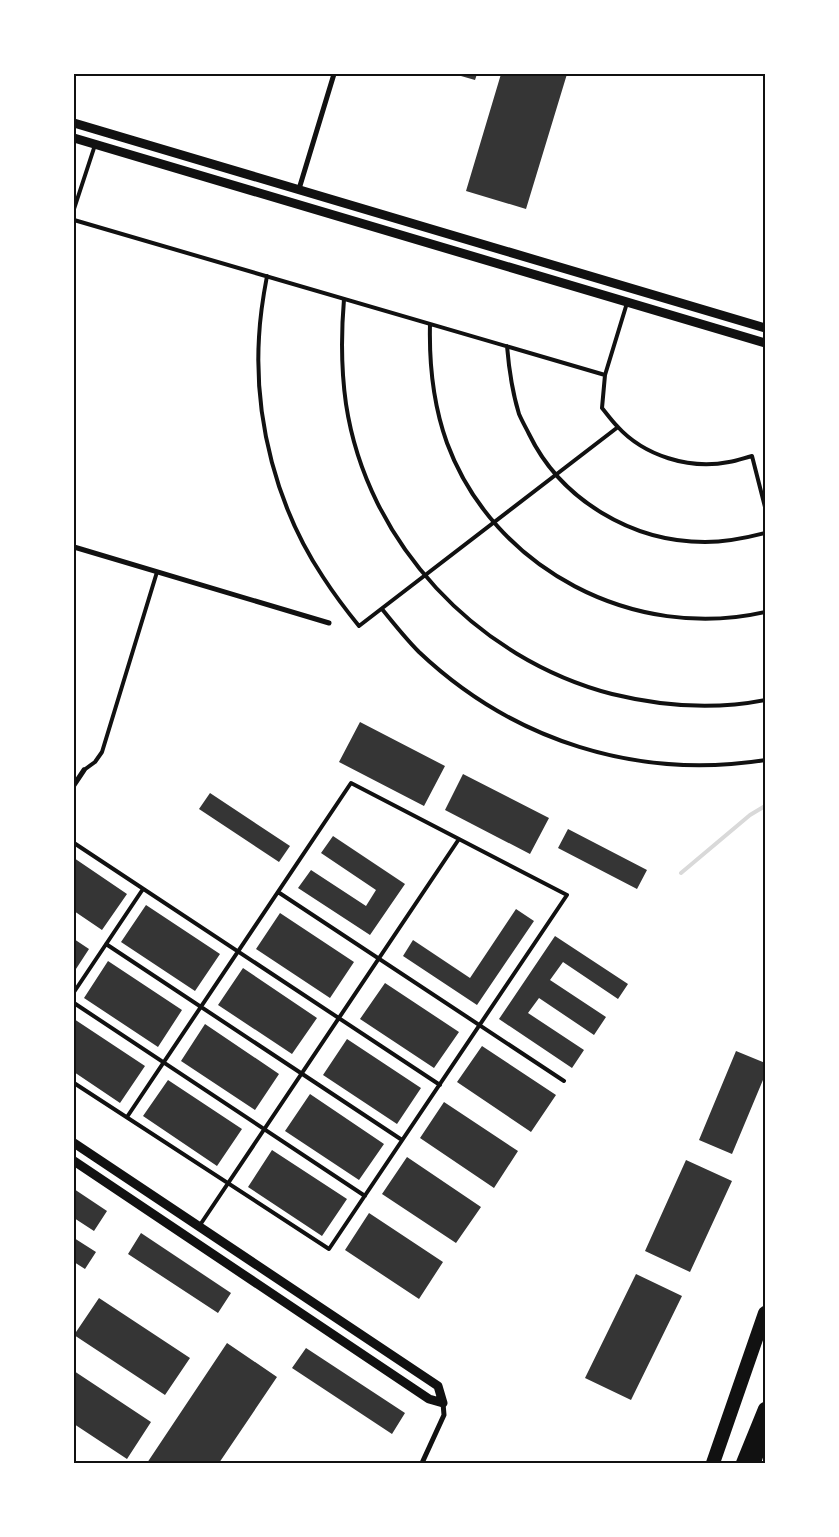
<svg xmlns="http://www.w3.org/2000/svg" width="839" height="1537" viewBox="0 0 839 1537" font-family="Arial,sans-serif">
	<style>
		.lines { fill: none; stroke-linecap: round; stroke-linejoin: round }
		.stream { stroke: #d9d9d9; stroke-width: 4 }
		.building { fill: #353535 }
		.service { stroke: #111; stroke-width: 4 }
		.minor { stroke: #111; stroke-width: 5 }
		.tertiary { stroke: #111; stroke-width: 9 }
		.motorway { stroke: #111; stroke-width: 14 }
		.neatline { fill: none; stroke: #111; stroke-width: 2 }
	</style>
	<rect width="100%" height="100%" fill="#fff"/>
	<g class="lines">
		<path class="stream" d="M681,873L750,815L765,806"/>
	</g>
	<path class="building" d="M454,74H477L475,80Z
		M501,74H567L526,209L466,191Z
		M360,722L445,766L424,806L339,762Z
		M463,774L549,818L530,854L445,810Z
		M210,793L290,846L279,862L199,809Z
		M568,829L647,870L637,889L558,848Z
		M333,836L405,884L370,935L298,888L311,870L366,906L376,890L321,853Z
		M74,858L127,894L102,930L74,911Z
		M146,905L220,954L195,991L121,942Z
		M516,909L534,921L477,1005L403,956L413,940L470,978Z
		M280,913L354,962L330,998L256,949Z
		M555,936L628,984L618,999L563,962L550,980L606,1017L594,1035L539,998L528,1013L584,1050L572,1068L499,1019Z
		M74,939L89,949L74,972Z
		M108,961L182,1010L158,1047L84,998Z
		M243,968L317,1018L292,1054L218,1005Z
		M385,983L459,1032L434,1068L360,1019Z
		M74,1019L145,1066L120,1103L74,1072Z
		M205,1024L279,1074L255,1110L181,1061Z
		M347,1039L421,1088L397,1124L323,1075Z
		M482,1046L556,1095L531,1132L457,1082Z
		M736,1051L765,1063V1075L732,1154L699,1140Z
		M168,1080L242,1129L217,1166L143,1116Z
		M310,1094L384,1144L359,1180L285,1131Z
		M444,1102L518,1151L494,1188L420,1138Z
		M272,1150L347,1199L322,1236L248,1187Z
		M407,1157L481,1207L456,1243L382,1194Z
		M686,1160L732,1181L690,1272L645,1251Z
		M74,1189L107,1211L94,1231L74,1218Z
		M369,1213L443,1262L419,1299L345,1250Z
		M141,1233L231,1293L218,1313L128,1254Z
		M74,1238L96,1252L85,1269L74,1262Z
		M636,1274L682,1296L631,1400L585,1378Z
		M99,1298L190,1358L165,1395L74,1335Z
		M227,1343L277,1377L219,1463H147Z
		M306,1348L405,1413L392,1434L292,1368Z
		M74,1371L151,1422L127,1459L74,1424Z"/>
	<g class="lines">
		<path class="service" d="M74,209L95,145
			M74,220L605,375
			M267,276C263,297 260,317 259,337C254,420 277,508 323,577C334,594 346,610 359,626L618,427
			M344,299C341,335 341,369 346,404C367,543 477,659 612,694C661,706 715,710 765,700
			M627,303L605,375L602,408C607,414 612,421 617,426C644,456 690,470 729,462C737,461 744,458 752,456L765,507
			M430,324C429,365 433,404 447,443C494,570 635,642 765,612
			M507,346C509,370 512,391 519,414C522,421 526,428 529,434C561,500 632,542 705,542C726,542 746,538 765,533
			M382,609C394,624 406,639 419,652C513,741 637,780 765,760
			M84,770L95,762L102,752L157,572
			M74,843L440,1085
			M278,892L564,1081
			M106,944L402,1140
			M74,992L143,889
			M74,1003L365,1196
			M74,1083L329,1249L567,895L351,783L127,1117
			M200,1225L459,839"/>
		<path class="minor" d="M299,189L334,74
			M74,547L329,623
			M74,785L84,770
			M422,1463L444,1415L443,1403"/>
		<path class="tertiary" d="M74,123L765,328
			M74,138L765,343
			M74,1143L438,1386L443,1403
			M74,1161L429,1399L443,1403"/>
		<path class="motorway" d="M713,1463L765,1313
			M743,1463L765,1409
			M754,1463L762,1437"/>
	</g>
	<rect width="839" height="1537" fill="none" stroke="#ffffff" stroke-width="150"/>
	<rect x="75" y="75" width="689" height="1387" class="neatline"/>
</svg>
